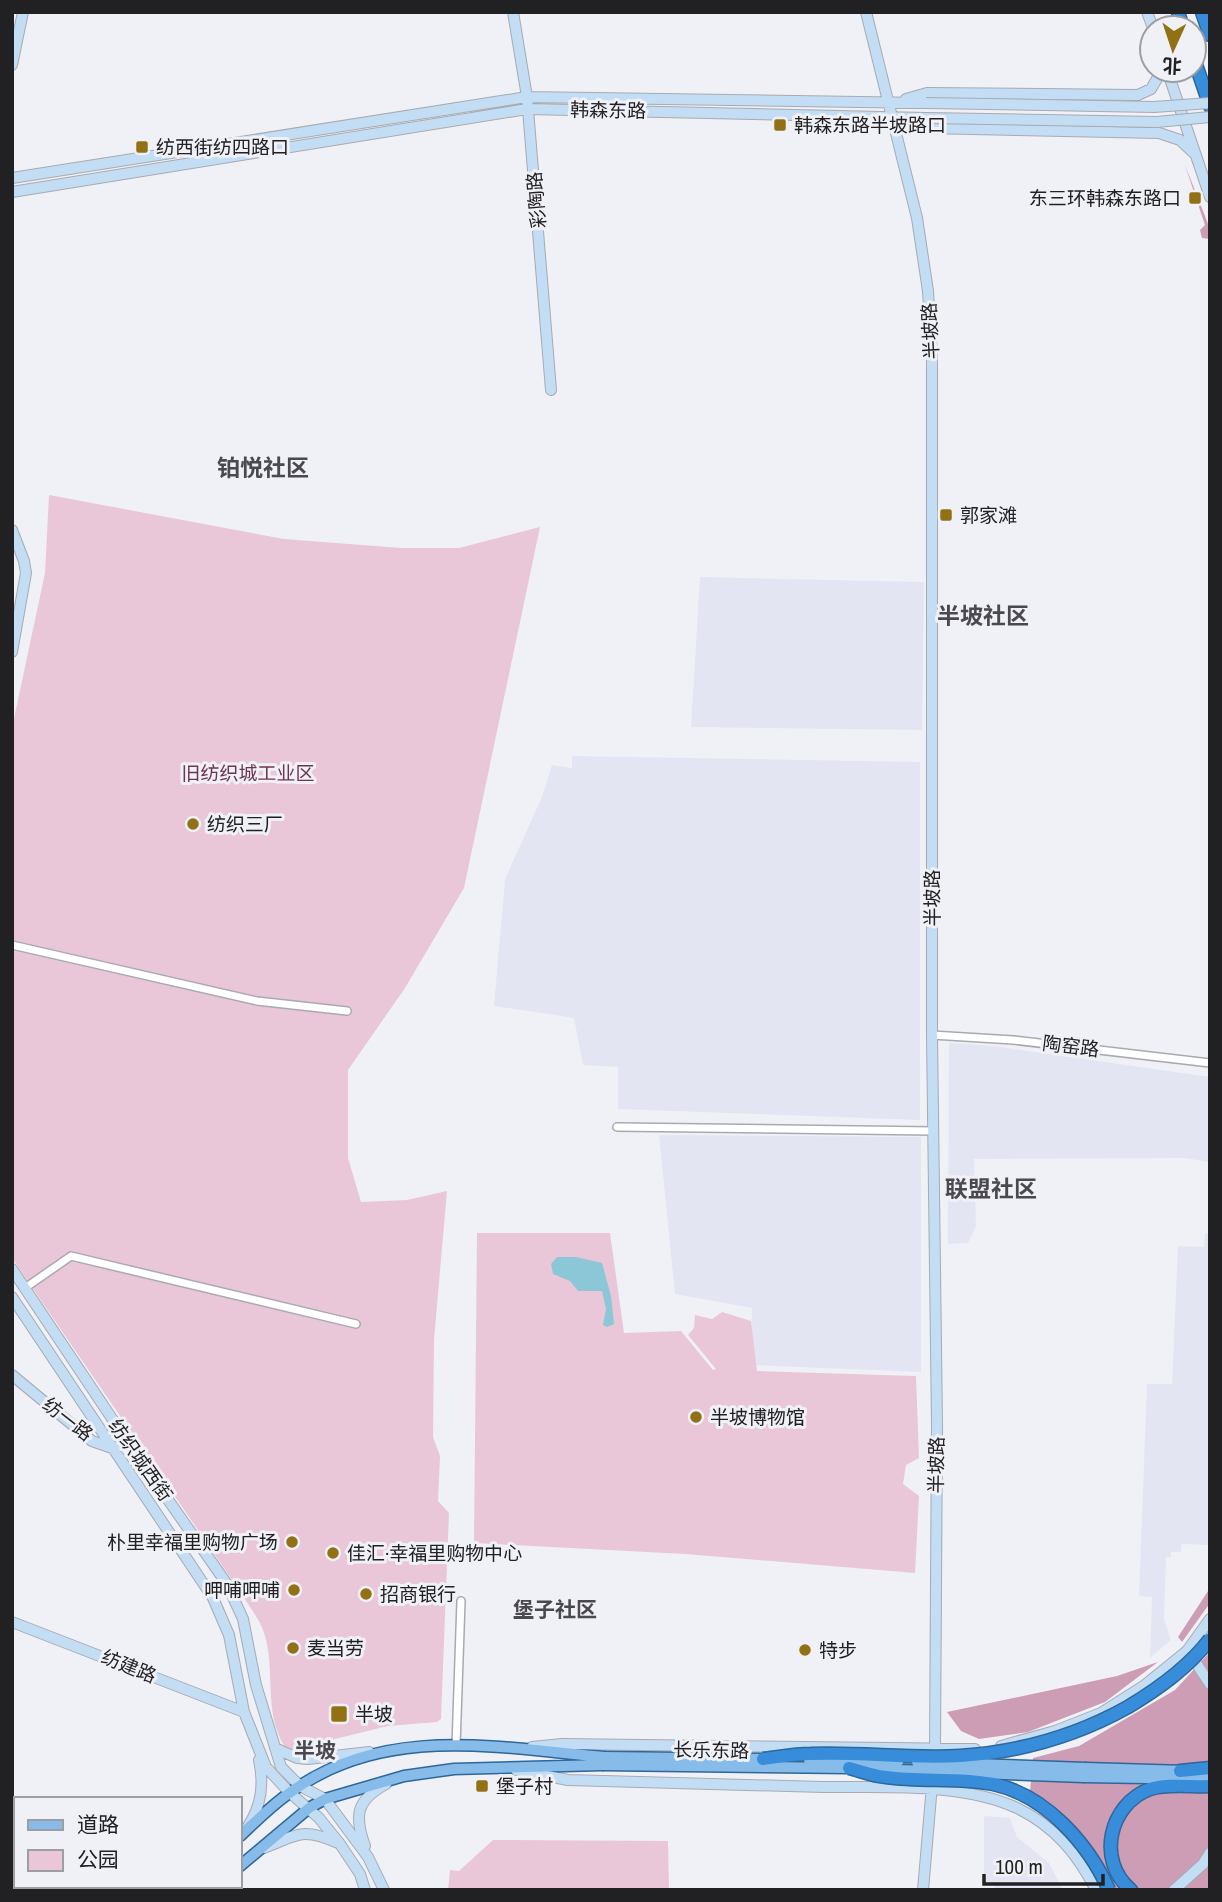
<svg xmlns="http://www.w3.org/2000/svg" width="1222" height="1902" viewBox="0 0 1222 1902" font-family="'Archivo Narrow','Noto Sans SC',sans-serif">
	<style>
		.built { fill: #e4e5f3 }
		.green { fill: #e9c7d8 }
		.forest { fill: #cd9db5 }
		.water { fill: #8bc7d7 }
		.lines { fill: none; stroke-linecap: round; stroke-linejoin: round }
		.street-casing { stroke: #a9aab0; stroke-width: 10 }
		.secondary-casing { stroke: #a9aab0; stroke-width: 12 }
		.primary-casing { stroke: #2f679a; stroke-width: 13 }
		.highway-casing { stroke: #2f679a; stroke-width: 15 }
		.street { stroke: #fff; stroke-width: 7 }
		.secondary { stroke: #c3ddf4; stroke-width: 10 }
		.primary { stroke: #87bbe9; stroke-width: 10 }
		.highway { stroke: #378dda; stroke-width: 12 }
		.secondary-bridge-casing { stroke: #a9aab0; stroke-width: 12; stroke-linecap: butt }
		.primary-bridge-casing { stroke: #2f679a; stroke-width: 13; stroke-linecap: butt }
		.highway-bridge-casing { stroke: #2f679a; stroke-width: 15; stroke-linecap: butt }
		.secondary-bridge { stroke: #c3ddf4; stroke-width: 10 }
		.primary-bridge { stroke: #87bbe9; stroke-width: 10 }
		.highway-bridge { stroke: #378dda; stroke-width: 12 }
		.poi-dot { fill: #927016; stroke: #f0f1f7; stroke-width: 2.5 }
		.labels { text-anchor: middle; stroke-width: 6; stroke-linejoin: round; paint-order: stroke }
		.street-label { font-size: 19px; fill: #212123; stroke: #f0f1f7 }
		.poi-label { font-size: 19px; fill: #212123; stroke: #f0f1f7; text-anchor: start }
		.park-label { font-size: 19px; fill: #6f3354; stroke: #f0f1f7 }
		.neighbourhood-label { font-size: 21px; font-weight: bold; fill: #49494f; stroke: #f0f1f7 }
		.quarter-label { font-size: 23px; font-weight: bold; fill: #49494f; stroke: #f0f1f7 }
	</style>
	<rect width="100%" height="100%" fill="#f0f1f7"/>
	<path class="built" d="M700,577L924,582L922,730L691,727Z
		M572,756L920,762V1120L618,1109V1067L583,1065L574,1018L494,1006L505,879L542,797L552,765L572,768Z
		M949,1043L994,1046L1210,1077V1162L1184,1158L974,1159L976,1226L968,1243L948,1244Z
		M659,1135L921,1137V1372L750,1365L752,1308L675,1294Z
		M1205,1234H1210V1545L1182,1544L1181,1552H1171V1557H1166L1164,1619L1171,1640L1150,1658L1152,1597L1139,1596L1147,1384H1172L1178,1246L1204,1247Z
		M984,1816L1010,1818L1017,1837L1049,1863L1063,1890H995V1883L984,1882Z"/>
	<path class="green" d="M49,495L284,539L401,548H459L540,527L464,888L405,988L348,1070V1158L361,1202L407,1200L447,1191L434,1340L433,1437L440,1456L438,1501L449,1513L441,1719L437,1722L388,1726L335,1739L308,1751H293L285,1747C262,1711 277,1668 263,1630C258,1617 248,1605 241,1593L12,1258V728L45,573Z
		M477,1233H610L624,1333L681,1331L713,1370L716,1369L688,1335L694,1328L695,1315L712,1319L722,1312L751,1321L757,1371L916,1376L919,1458L906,1465L903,1484L919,1496L915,1573L685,1554L474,1543Z
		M493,1840L668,1841L669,1890H448L450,1870L459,1871Z"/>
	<path class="forest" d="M1185,165L1210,229V239L1202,238L1200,230L1205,225Z
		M1210,1588V1603L1182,1642L1178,1637Z
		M1210,1652V1890H1113L1083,1835L1030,1792L1033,1758L1079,1746L1175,1690Z
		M1158,1662L1105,1702L1028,1732L979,1739L961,1731L947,1712L1117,1676Z"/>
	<path class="water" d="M557,1257H576L602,1263L611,1296L614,1324L607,1327L603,1325L606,1309L602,1291H578L570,1281L553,1274L551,1264Z"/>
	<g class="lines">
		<defs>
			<path id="street" d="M12,945L257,1001L347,1011
				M932,1035L1013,1040L1210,1063
				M617,1127L933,1131
				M25,1288L71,1256L356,1324
				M456,1746L461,1601"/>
			<path id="secondary" d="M513,12L527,97L551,390
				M866,12L917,218L928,291L932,356V1035L937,1424L935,1750L923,1890
				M1147,12L1153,28
				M12,65L23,12
				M1167,70L1210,197
				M906,99L927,93L1138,95L1151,89L1162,70
				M902,120L925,128L1159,133L1180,140L1195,154
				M12,178L527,97L926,103
				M12,192L527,109L926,118
				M12,530L24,561L26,573L12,652
				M12,1269L127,1441L227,1584L243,1619L256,1685L281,1767L300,1786L325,1799L368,1857L384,1890
				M12,1297L213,1598L229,1635L244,1712L266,1767L289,1792L319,1818L340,1844L360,1874L365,1890
				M12,1375L92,1441L115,1449L127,1441
				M12,1622L244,1712
				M1190,1654L1210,1684
				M1001,1746L1055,1731L1101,1713L1145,1685L1187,1651L1210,1619
				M532,1747L562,1744L975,1749
				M275,1748L297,1758L308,1759L369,1752
				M516,1770L568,1780C653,1783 738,1785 823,1787C883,1788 961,1782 1017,1808C1054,1826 1077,1853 1096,1890
				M248,1826C262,1805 264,1784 259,1760
				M365,1846C354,1816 356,1800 386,1784
				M264,1848C298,1835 301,1827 338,1843
				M1174,1890L1203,1864L1210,1853"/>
			<path id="primary" d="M1086,1768L1186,1771
				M1084,1777L1210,1779
				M240,1836C255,1822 271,1806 288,1794C382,1724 495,1747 604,1757
				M240,1866L309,1808L325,1799L404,1776L454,1769L602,1765
				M160,1890L169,1886
				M207,1890L212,1886"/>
			<path id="highway" d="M1178,12L1183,28
				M1202,12L1210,35
				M1194,59L1210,106
				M1180,1771L1210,1768
				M1131,1890C1096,1861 1109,1804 1150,1789C1167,1783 1192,1787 1210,1786"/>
		</defs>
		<use href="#street" class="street-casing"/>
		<use href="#secondary" class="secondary-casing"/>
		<use href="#primary" class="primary-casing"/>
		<use href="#highway" class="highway-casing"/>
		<use href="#street" class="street"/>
		<use href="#secondary" class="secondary"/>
		<use href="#primary" class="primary"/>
		<use href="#highway" class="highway"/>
		<defs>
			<path id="secondary-bridge" d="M926,103L1154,107L1210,103
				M926,118L1157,122L1210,117"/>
			<path id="primary-bridge" d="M604,1757L772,1759
				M809,1760L898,1762
				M917,1762L1086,1768
				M602,1765L849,1768L1084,1777"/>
			<path id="highway-bridge" d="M763,1759C779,1757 795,1754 811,1754C861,1752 911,1759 960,1756C1020,1752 1076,1736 1128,1707C1158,1689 1188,1668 1210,1639
				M849,1768C861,1771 873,1776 886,1777C921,1782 958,1777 993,1784C1045,1795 1088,1843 1109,1890"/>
		</defs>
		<use href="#secondary-bridge" class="secondary-bridge-casing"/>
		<use href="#primary-bridge" class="primary-bridge-casing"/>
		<use href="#highway-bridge" class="highway-bridge-casing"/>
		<use href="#secondary-bridge" class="secondary-bridge"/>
		<use href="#primary-bridge" class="primary-bridge"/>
		<use href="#highway-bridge" class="highway-bridge"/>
	</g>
	<g class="poi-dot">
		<rect x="773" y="118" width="14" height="14" rx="3.5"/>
		<rect x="135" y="140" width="14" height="14" rx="3.5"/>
		<rect x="1188" y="191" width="14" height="14" rx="3.5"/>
		<rect x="939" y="508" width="14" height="14" rx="3.5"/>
		<circle cx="193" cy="824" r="7"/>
		<circle cx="696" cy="1417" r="7"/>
		<circle cx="292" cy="1542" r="7"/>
		<circle cx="333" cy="1553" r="7"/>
		<circle cx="294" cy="1590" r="7"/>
		<circle cx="366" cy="1594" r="7"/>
		<circle cx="293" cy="1648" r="7"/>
		<circle cx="805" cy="1650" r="7"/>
		<rect x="330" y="1705" width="18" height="18" rx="3.5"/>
		<rect x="475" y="1779" width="14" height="14" rx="3.5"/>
	</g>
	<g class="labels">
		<g class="street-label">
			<text transform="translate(608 110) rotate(1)" y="7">韩森东路</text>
			<text transform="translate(536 200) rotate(-95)" y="7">彩陶路</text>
			<text transform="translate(930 331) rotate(-93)" y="7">半坡路</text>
			<text transform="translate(932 898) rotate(-90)" y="7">半坡路</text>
			<text transform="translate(1071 1046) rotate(7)" y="7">陶窑路</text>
			<text transform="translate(68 1419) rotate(38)" y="7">纺一路</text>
			<text transform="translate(141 1460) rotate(55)" y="7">纺织城西街</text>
			<text transform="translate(936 1465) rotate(-89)" y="7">半坡路</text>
			<text transform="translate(129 1666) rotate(22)" y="7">纺建路</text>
			<text transform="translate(711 1750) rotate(1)" y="7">长乐东路</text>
		</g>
		<g class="poi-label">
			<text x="794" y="132">韩森东路半坡路口</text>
			<text x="156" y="154">纺西街纺四路口</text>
			<text x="1181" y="205" text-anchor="end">东三环韩森东路口</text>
			<text x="960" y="522">郭家滩</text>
			<text x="207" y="831">纺织三厂</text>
			<text x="710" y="1424">半坡博物馆</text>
			<text x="278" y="1549" text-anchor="end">朴里幸福里购物广场</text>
			<text x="347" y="1560">佳汇·幸福里购物中心</text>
			<text x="280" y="1597" text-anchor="end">呷哺呷哺</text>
			<text x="380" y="1601">招商银行</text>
			<text x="307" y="1655">麦当劳</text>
			<text x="819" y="1657">特步</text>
			<text x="355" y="1721">半坡</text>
			<text x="496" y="1793">堡子村</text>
		</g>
		<g class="park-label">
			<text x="248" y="780">旧纺织城工业区</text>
		</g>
		<g class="neighbourhood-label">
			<text x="555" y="1617">堡子社区</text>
			<text x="315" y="1758">半坡</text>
		</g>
		<g class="quarter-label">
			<text x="263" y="476">铂悦社区</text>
			<text x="983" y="624">半坡社区</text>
			<text x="991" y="1197">联盟社区</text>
		</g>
	</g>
	<rect width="1222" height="1902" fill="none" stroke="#212123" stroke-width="28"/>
	<rect x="14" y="1797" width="228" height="91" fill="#f0f1f7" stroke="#9d9ea2" stroke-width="2"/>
	<rect x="28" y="1820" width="35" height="10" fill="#87bbe9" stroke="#9d9ea2" stroke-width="2"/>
	<text x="77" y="1832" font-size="21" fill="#212123">道路</text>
	<rect x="28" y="1850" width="35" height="21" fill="#e9c7d8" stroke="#9d9ea2" stroke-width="2"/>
	<text x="77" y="1867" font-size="21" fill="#212123">公园</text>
	<g transform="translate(1173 49) rotate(183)"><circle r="33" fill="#f0f1f7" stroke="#9d9ea2" stroke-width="2"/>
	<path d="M0-5L12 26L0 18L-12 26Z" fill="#927016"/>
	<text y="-10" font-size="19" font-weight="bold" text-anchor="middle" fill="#212123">北</text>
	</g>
	<path d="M984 1874v10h119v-10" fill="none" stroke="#212123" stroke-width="3.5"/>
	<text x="995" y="1874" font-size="21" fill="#212123" stroke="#f0f1f7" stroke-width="5" paint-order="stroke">100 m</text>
</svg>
